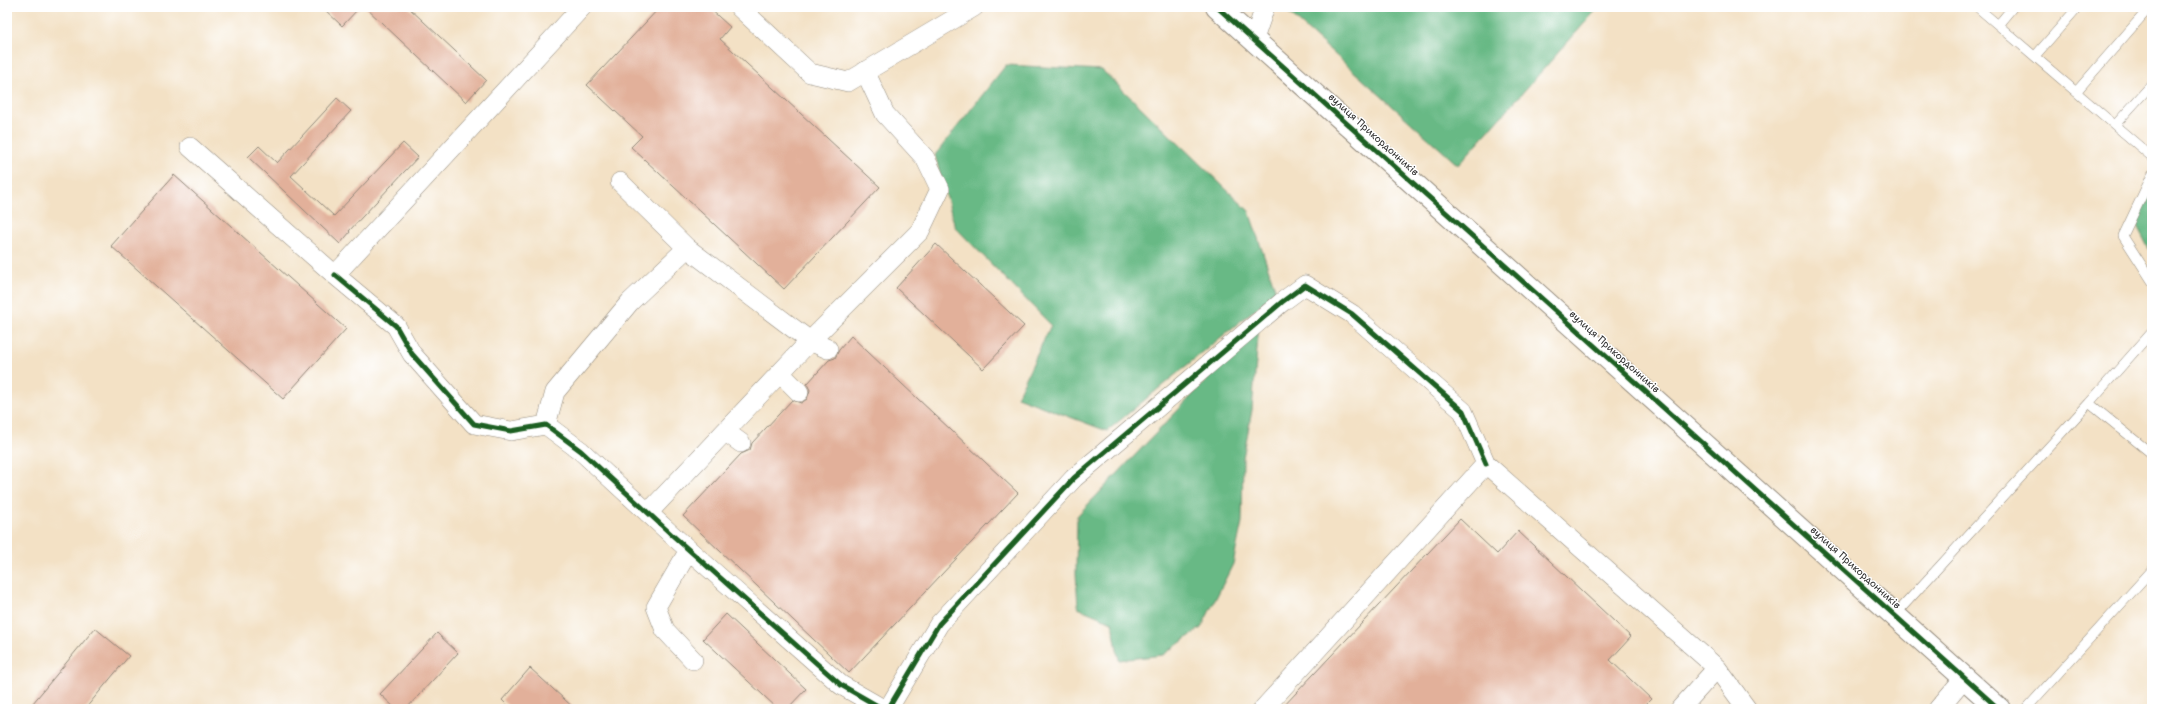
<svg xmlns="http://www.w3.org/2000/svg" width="2159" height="716" viewBox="0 0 2159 716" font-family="'Shantell Sans',sans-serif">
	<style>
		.forest { fill: #68b985; stroke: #4a7258 }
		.building { fill: #e2b09a }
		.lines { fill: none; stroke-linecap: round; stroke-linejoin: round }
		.service-casing { stroke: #8f8678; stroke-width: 10 }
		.minor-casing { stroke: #8f8678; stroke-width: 20 }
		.tertiary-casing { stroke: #8f8678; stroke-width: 24 }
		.service { stroke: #fff; stroke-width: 9 }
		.minor { stroke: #fff; stroke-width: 19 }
		.tertiary { stroke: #fff; stroke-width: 22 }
		.cycleway-casing { stroke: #fff; stroke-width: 8 }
		.cycleway { stroke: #1b5e20; stroke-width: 5 }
		.labels { text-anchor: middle; stroke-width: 3; stroke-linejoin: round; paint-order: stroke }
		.street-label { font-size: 10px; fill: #2b2b2b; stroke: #fff }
	</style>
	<rect width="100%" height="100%" fill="#fff"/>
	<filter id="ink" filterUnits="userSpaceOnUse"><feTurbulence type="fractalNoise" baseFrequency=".025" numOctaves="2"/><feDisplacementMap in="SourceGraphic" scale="8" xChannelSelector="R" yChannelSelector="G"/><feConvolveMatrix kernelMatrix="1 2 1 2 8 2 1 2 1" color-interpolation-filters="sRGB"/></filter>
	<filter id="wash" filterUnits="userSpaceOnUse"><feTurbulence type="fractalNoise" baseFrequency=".012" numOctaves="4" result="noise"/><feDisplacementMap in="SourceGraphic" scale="16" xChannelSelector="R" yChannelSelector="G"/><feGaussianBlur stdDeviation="0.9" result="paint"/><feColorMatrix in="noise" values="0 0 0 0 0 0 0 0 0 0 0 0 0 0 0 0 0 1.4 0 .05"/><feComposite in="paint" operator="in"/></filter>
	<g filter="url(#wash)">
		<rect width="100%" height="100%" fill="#f3e1c5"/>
		<path class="forest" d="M1282,7H1599L1458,165Z
			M1006,65L1102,70L1249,211L1276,292L1107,431L1017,397L1051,325L955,227L935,155Z
			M2152,187V255L2135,222Z
			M1259,325L1252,410L1243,458L1242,522L1233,564L1201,628L1163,655L1119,660L1112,622L1078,608L1076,573L1077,516Z"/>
		<g id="blocks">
			<path class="building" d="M322,7H360L342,26Z
				M365,7H408L486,80L466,102Z
				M660,7H708L730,27L720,39L880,187L784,289L631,147L642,136L587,85Z
				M337,98L351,111L291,176L334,216L403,143L418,157L349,231L350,232L340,244L248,157L259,146L277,163Z
				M174,175L346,329L283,399L111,246Z
				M936,244L1024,326L983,369L896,288Z
				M851,336L1018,493L849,673L683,516L741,454L750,450L752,443L792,400L801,403L807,399L810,390L807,384L829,360L835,358L839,350Z
				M1460,519L1497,554L1518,531L1631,637L1610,660L1651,699L1641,709H1281Z
				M726,614L806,689L787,709H778L703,639Z
				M95,628L129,656L85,709H28Z
				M437,633L458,653L406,709H396L380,694Z
				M530,668L575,709H511L502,700Z"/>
		</g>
	</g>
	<g filter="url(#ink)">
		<use href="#blocks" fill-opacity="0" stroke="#8f8678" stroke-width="1"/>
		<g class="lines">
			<defs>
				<path id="service" d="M1977,7L2152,157
					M1998,25L2013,7
					M2035,56L2078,7
					M2076,92L2150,7
					M2115,125L2152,84
					M2152,175L2123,236L2152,281
					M2089,403L2152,332
					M1895,615L2089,403L2152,454
					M2026,709L2152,570"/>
				<path id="minor" d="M739,7L810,73L848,82L974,7
					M1254,39L1265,7
					M190,147L335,275L582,7
					M620,182L687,248L810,341L920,231L940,189L925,158L885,114L865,71
					M335,275L396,326L412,354L474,424L511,431L546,425L581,451L671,534L841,685L883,709
					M780,373L799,392
					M546,425L555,392L630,302L687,248
					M726,432L741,443
					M648,513L810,341L828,349
					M689,550L656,607L665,630L693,660
					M888,709L939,624L1074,478L1282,302L1305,285L1352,314L1463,411L1486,464
					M1263,709L1486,464L1717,668
					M1680,709L1717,668L1747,709
					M1938,709L1964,678"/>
				<path id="tertiary" d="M1217,7L1999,709"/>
			</defs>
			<use href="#service" class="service-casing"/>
			<use href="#minor" class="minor-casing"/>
			<use href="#tertiary" class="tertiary-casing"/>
			<use href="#service" class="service"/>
			<use href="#minor" class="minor"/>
			<use href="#tertiary" class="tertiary"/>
			<defs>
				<path id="cycleway" d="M1217,7L1999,709
					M335,275L396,326L412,354L474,424L511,431L546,425L581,451L671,534L841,685L883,709
					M888,709L939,624L1074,478L1282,302L1305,285L1352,314L1463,411L1486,464"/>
			</defs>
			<use href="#cycleway" class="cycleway-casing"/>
			<use href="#cycleway" class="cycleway"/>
		</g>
	</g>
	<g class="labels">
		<g class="street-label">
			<text transform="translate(1374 134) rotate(42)" y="4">вулиця Прикордонників</text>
			<text transform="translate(1615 351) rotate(42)" y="4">вулиця Прикордонників</text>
			<text transform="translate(1856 567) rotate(42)" y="4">вулиця Прикордонників</text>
		</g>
	</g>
	<rect width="2159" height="716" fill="none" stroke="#fff" stroke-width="24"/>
</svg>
